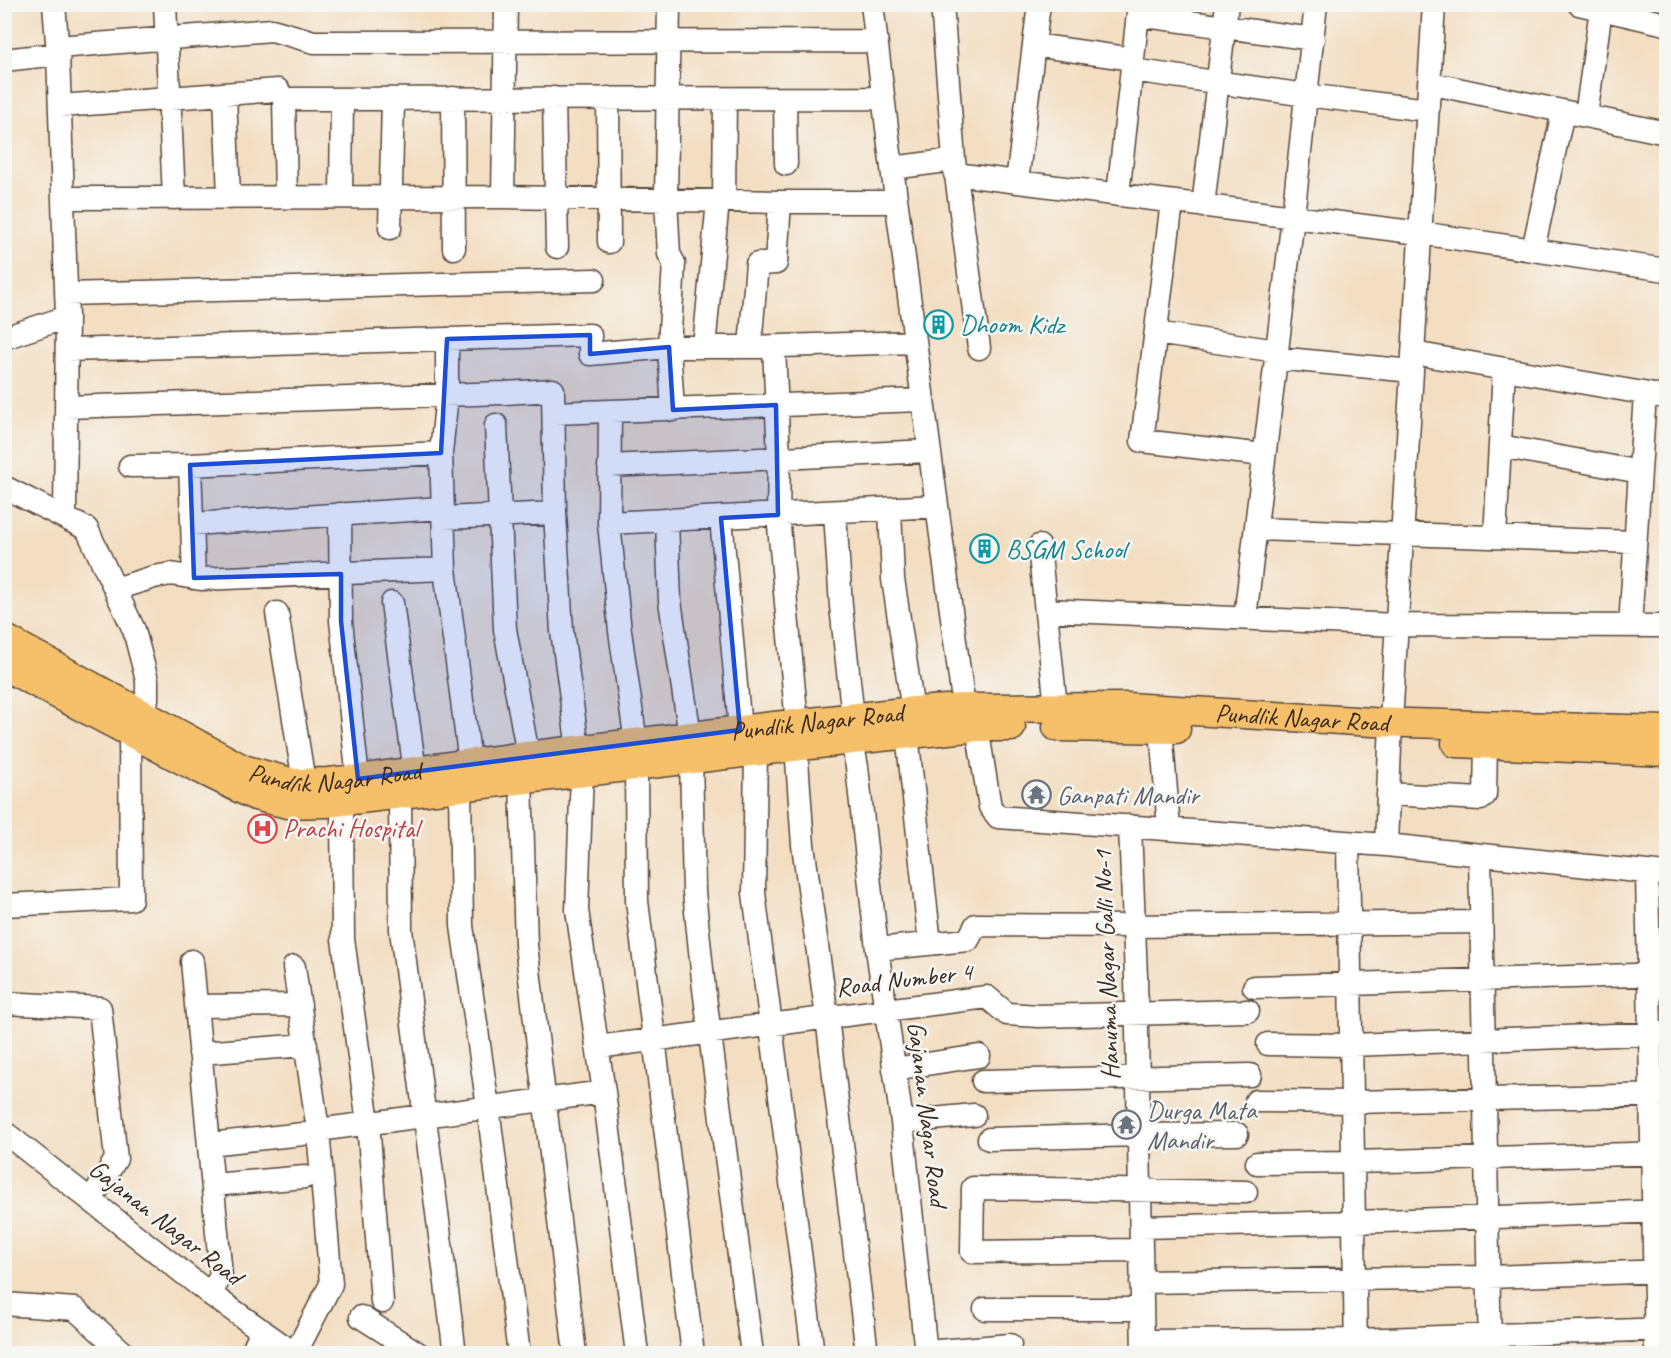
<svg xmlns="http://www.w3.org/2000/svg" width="1671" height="1358" viewBox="0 0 1671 1358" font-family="Caveat,sans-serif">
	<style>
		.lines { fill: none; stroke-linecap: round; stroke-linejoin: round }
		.minor-casing { stroke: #574537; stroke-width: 25 }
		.major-casing { stroke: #574537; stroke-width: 31 }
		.minor { stroke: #fff; stroke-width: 22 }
		.major { stroke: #f6c06b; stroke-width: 28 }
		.marked { fill: #1d4ed8; fill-opacity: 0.2; stroke: #1d4ed8; stroke-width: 4.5; stroke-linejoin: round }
		.labels { text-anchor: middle; stroke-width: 5; stroke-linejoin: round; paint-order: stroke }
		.culture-label { font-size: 26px; fill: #0d838f; stroke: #f6f6f2; text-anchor: start }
		.street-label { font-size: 26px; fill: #3b2a1e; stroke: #f6f6f2 }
		.worship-label { font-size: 26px; fill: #5b616d; stroke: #f6f6f2; text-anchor: start }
		.health-label { font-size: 26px; fill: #be3a42; stroke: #f6f6f2; text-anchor: start }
	</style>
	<rect width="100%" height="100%" fill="#f6f6f2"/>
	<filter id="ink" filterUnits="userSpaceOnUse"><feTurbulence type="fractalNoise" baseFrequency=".0167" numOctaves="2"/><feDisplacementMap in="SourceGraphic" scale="12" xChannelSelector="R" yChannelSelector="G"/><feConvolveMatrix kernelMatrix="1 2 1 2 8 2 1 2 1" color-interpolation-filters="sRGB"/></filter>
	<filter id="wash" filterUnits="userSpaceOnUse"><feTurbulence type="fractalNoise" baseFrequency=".008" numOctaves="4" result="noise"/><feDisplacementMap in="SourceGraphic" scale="24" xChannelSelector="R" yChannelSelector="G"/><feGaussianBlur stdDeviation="1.35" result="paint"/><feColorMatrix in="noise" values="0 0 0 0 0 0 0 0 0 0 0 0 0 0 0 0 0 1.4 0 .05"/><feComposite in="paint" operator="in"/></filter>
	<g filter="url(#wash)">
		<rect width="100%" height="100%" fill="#f3dec2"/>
	</g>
	<g filter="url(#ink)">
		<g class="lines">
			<defs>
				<path id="minor" d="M54,4L58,54L67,317L65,517
					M165,4L174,198
					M669,4L666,200L669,254L674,263L669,347L673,410
					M872,4L890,153L964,708L977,727L990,807L998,817L1386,845L1666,874
					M942,4L954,160L979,348
					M1579,4L1666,24
					M1138,15L1313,39
					M1034,45L1133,59
					M58,47L272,30L314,42L876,41
					M4,60L58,54
					M1132,70L1306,95L1428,110
					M1429,83L1666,133
					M225,94L229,198
					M453,98L454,248
					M554,98L557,247
					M608,98L609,242
					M284,99L286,197
					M785,99L786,164
					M60,106L278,90L284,99L883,98
					M1586,116L1601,9
					M892,168L954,160
					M955,174L1420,233L1666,270
					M1017,182L1039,4
					M1118,195L1139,4
					M341,197L342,99
					M503,197L506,4
					M63,198L503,197L780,202H896
					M724,201L725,99
					M1172,202L1142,441L1264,455
					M1203,206L1227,4
					M390,228L393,99
					M1533,250L1563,112
					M66,294L594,280
					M1156,333L1277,351
					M4,338L67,317
					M447,339V395L441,453L445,569L470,763
					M704,347L718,201
					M750,347L757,264L776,263L780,202
					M774,347L779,458L778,515L797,724
					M67,350L590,335V354L669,347H750L915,342
					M1413,353L1666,397
					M1276,358L1412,371
					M66,407L505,393L553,390L555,513L562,631L578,749
					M610,411L609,523L620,631L636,743
					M554,413L922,400
					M496,425L505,629L531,771
					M1500,446L1640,472
					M190,465L194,578
					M130,466L190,465L441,453
					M609,466L929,451
					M4,487L87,529L134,630L147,680V699L144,714L130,732L131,899L4,905
					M890,510L893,579L913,711
					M835,512L841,606L853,718
					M340,514L341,621L358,779
					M443,518L555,513
					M721,518L740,730
					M667,521L670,601L690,736
					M609,523L937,506
					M192,524L442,508
					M1256,529L1635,542
					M1495,537L1504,369
					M1039,546L1056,707
					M115,589L154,577L171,574L201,579L445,569
					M392,603L415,772
					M1046,610L1397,625L1666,626
					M277,613L304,782
					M1245,618L1293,217L1316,4
					M1630,626L1645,394
					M1161,728L1169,829
					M907,734L930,944
					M852,740L857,767L877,949L902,1122L926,1354
					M796,746L803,845L827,1017L867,1354
					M756,751L754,893L813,1354
					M691,759L694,892L704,989L752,1354
					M636,766L637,901L693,1354
					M582,772L577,910L604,1092L637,1354
					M521,779L526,945L575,1354
					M460,787L462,926L488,1107L519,1354
					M400,794L401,930L455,1354
					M1388,794L1481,799L1485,795L1486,745
					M342,801L343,939L368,1123L382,1302
					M1130,826L1136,977L1143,1354
					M1348,843L1356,1354
					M1386,845L1391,722L1434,4
					M1480,855L1490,1354
					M1647,872L1656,1354
					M877,949L968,940L976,925L1135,926L1481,922
					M192,961L221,1276L210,1294
					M1254,987L1666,974
					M4,1003L100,1008L116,1159L91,1200
					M196,1006L300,1005
					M1268,1044L1352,1045L1666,1033
					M597,1047L987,997L1007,1014L1039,1016L1248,1011
					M200,1053L306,1045
					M894,1069L979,1056
					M983,1081L1250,1075
					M1256,1101L1353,1102L1666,1095
					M902,1122L974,1115
					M318,1130L604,1092
					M4,1132L210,1294L295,1354L331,1284L318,1130L294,967
					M989,1139L1139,1135L1237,1134
					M209,1144L303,1134
					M1257,1163L1354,1162L1666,1153
					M213,1185L305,1177
					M1141,1227L1354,1222L1666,1211
					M1141,1250L972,1252L973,1188L1246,1192
					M1141,1282L1488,1277L1666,1271
					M4,1304L75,1309L125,1354
					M985,1309H1142
					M361,1317L419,1354
					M1143,1341L1356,1340L1666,1329
					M926,1352L1010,1345
					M251,1354L262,1330"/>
				<g id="major">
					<path id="s1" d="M4,638L243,769L294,783L328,782L358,779L470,763L765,727L913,711L964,708L1128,707L1372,722L1666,730"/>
					<path d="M4,666L192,765L255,796L287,804L327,803L852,740L977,727H1011"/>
					<path d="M1057,727L1176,729"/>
					<path d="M1456,743L1666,752"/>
				</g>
			</defs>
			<use href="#minor" class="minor-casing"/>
			<use href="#major" class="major-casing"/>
			<use href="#minor" class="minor"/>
			<use href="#major" class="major"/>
		</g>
	</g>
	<path class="marked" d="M590,335V354L669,347L673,410L776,405L778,515L721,518L740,730L358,779L341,621V574L194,578L190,465L441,453L447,339Z"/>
	<defs>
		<symbol id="building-ring" viewBox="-11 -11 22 22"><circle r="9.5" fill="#f6f6f2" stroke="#0f9aa8" stroke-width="1.5"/><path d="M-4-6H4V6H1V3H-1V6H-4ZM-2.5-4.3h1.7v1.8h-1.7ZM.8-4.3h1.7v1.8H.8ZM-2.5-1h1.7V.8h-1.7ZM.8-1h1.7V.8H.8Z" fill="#0f9aa8"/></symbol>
		<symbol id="temple-ring" viewBox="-11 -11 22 22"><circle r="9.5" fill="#f6f6f2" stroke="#6b7280" stroke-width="1.5"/><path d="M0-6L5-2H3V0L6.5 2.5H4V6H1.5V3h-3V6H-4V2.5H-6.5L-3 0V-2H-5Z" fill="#6b7280"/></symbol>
		<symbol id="hospital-ring" viewBox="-11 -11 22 22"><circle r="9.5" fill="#f6f6f2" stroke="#e0444e" stroke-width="1.5"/><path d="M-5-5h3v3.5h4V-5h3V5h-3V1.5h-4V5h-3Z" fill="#e0444e"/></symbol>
	</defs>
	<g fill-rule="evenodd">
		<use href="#building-ring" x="922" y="308" width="33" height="33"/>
		<use href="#building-ring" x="968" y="532" width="33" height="33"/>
		<use href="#temple-ring" x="1020" y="778" width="33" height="33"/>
		<use href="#hospital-ring" x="246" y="812" width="33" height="33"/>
		<use href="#temple-ring" x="1110" y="1108" width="33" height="33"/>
	</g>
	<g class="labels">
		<g class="culture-label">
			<text x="960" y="333">Dhoom Kidz</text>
			<text x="1006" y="558">BSGM School</text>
		</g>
		<g class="street-label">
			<text dy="9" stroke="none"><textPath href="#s1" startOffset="1338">Pundlik Nagar Road</textPath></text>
			<text dy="9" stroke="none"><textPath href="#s1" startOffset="852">Pundlik Nagar Road</textPath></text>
			<text dy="9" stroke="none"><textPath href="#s1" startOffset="366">Pundlik Nagar Road</textPath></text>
			<text transform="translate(1106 965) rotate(-92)" y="9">Hanuma Nagar Galli No-1</text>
			<text transform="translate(904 979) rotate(-7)" y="9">Road Number 4</text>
			<text transform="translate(928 1114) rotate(83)" y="9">Gajanan Nagar Road</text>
			<text transform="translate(166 1222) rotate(38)" y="9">Gajanan Nagar Road</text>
		</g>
		<g class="worship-label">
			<text x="1057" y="804">Ganpati Mandir</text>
			<text x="1147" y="1119">Durga Mata<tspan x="1147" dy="30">Mandir</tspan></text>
		</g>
		<g class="health-label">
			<text x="283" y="837">Prachi Hospital</text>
		</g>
	</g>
	<rect width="1671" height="1358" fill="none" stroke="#f6f6f2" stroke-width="24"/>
</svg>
